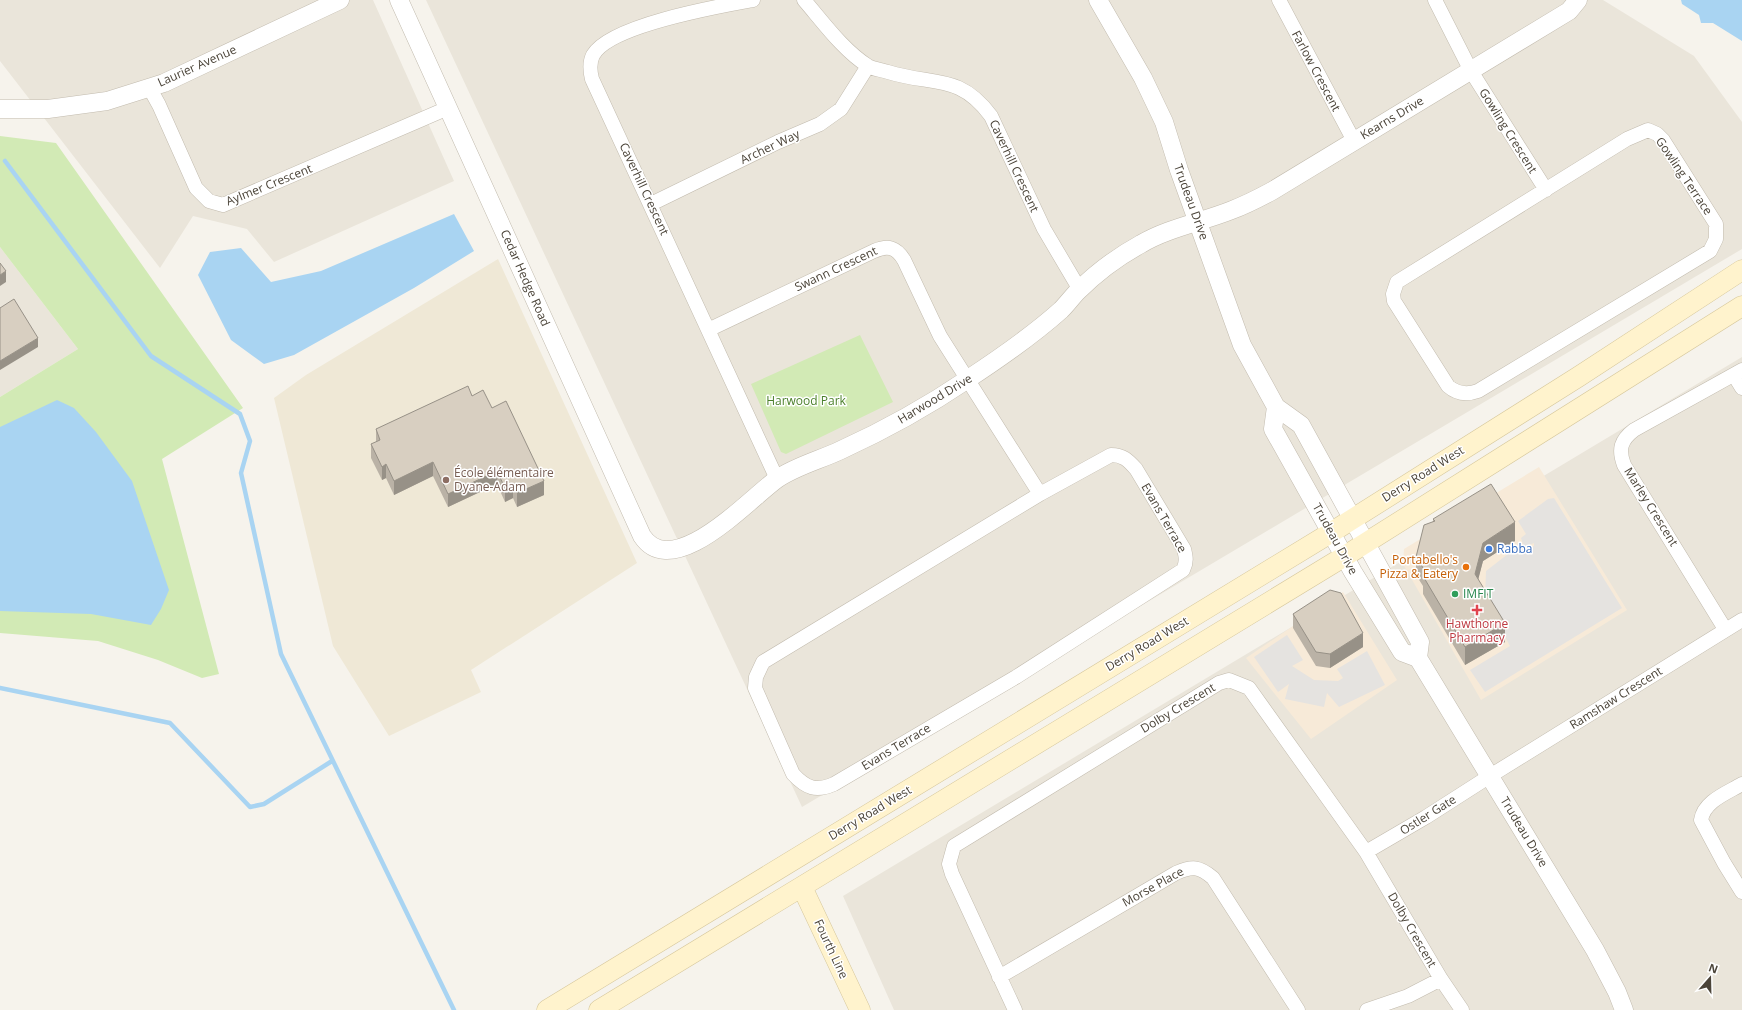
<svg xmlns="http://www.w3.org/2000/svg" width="1742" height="1010" viewBox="0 0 1742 1010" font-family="'Open Sans',sans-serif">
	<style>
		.residential { fill: #eae5da }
		.commercial { fill: #f7ead8 }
		.education { fill: #efe8d6 }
		.green { fill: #d2eab5 }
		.parking { fill: #e5e3e0 }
		.water { fill: #a9d4f2 }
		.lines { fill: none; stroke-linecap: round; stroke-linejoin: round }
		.stream { stroke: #a9d4f2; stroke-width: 4.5 }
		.minor-casing { stroke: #c2bbae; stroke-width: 15 }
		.tertiary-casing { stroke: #c2bbae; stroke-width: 19 }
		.secondary-casing { stroke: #d6c79b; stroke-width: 21 }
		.minor { stroke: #fff; stroke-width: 14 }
		.tertiary { stroke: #fff; stroke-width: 18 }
		.secondary { stroke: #fff3cd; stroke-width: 20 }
		.wall { fill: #bab2a6 }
		.shaded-wall { fill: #979187 }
		.building { fill: #d8cfc1; stroke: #979187 }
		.education-dot { fill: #8d6e63; stroke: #fff; stroke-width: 1.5 }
		.shop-dot { fill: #3f7fe0; stroke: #fff; stroke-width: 1.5 }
		.food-dot { fill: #e8710a; stroke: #fff; stroke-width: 1.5 }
		.leisure-dot { fill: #2e9e5b; stroke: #fff; stroke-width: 1.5 }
		.health-dot { fill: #e0444e; stroke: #fff; stroke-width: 1.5 }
		.labels { text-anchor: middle; stroke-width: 3; stroke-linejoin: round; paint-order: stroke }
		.street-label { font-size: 12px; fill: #4b4439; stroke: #fff }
		.park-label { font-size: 12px; fill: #4a7f2a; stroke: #fff }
		.education-label { font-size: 12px; fill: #785e54; stroke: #fff; text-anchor: start }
		.shop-label { font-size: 12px; fill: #366cbe; stroke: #fff; text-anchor: start }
		.food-label { font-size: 12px; fill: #c56008; stroke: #fff; text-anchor: end }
		.leisure-label { font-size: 12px; fill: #27864d; stroke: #fff; text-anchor: start }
		.health-label { font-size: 12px; fill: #be3a42; stroke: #fff }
	</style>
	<rect width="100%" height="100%" fill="#f6f3ec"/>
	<path class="residential" d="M0,0H373L454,181L274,262L247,229L193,216L160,268L0,61Z
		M426,0H1603L1694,56L1742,122V249L802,807Z
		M0,247L78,349L0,397Z
		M1742,357V1010H894L843,896Z"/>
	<path class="commercial" d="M1539,467L1627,610L1481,700L1403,564L1404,549Z
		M1343,592L1397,680L1311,739L1246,658Z"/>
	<path class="education" d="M498,259L637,563L471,670L481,692L389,736L333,646L274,398L306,375Z"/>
	<path class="green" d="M0,136L56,143L243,408L162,459L219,674L202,678L158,660L98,641L0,633V397L78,349L0,247Z
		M860,335L893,402L786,454L781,452L751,384Z"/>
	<path class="parking" d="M1554,498L1622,608L1485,692L1470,670L1510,646L1485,600L1486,571L1517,547L1520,553L1534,546V543L1524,547L1521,538L1526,534L1518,521L1548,499Z
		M1287,635L1303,660L1292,666L1314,680L1338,681L1343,678L1337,669L1367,651L1385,685L1339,707L1327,693L1324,707L1285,699L1289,684L1278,692L1254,657Z"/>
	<path class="water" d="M1681,0H1742V41L1713,23H1701L1699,15L1682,4Z
		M454,214L474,251L414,288L294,355L264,364L231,340L198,275L210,252L241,248L271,282L321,271Z
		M57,400L74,408L96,432L132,481L169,590L161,609L151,625L91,614L0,611V427Z"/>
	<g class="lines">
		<path class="stream" d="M5,161L151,356L240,414L250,441L241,473L281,654L454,1010
			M0,688L170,723L250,807L264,804L332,761"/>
		<defs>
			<path id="minor" d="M753,0C720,6 610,25 593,55C589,63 590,71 592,79L777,479
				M804,0C823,22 843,50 868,66C873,69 882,70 888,72C933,86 959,73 991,116L1044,229L1080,290
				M1279,0L1354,141
				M1435,0L1471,71L1546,190
				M149,87L159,105L196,188L209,201L223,205L448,108
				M1648,130L1657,134L1663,140L1716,224V239L1710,251L1478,391C1467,395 1457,394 1448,386L1394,301L1393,294L1397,282L1627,139Z
				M651,204L778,142L820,124L841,109L868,66
				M708,330L874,251C888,245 896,247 904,260L940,336L1040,494
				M1734,375L1742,388
				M1111,455C1123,455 1128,460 1136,469L1184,549C1186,557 1187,562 1183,570L1016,677L834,784C816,792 806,788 793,774L755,688L756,677L763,662L1040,494Z
				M1725,629L1624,465C1618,449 1621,440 1634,430L1742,370
				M1742,784C1727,793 1704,801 1701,820L1724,863L1742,892
				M1366,852L1426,817L1490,776L1742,620
				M999,977L1176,873C1192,866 1199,866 1213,878L1298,1010
				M1015,1010L952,874L949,864L954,846L1219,683L1229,680L1249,688L1366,852L1441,979L1462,1010
				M1367,1010L1408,996L1441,979"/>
			<path id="tertiary" d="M399,0L642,536C673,583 749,499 777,479C796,466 820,460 841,450C885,430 928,406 968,379C1000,358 1032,336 1061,310C1067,304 1072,297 1078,291C1096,273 1119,256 1141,244C1168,228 1202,222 1232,210C1245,205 1259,198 1272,191L1569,11L1578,0
				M1098,0L1143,78L1164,122L1179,170L1242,345L1276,407L1301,425L1420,642L1418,658
				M0,109H48L107,101L164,83L340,0
				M1276,407L1273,429L1353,572L1402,652L1418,658L1595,950L1617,992L1624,1010"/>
			<path id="secondary" d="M802,887L860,1010
				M547,1010L1332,532L1578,377L1742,270
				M599,1010L1345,556L1742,306"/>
		</defs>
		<use href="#minor" class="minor-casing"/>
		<use href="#tertiary" class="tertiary-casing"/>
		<use href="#secondary" class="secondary-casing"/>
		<use href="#minor" class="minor"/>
		<use href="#tertiary" class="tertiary"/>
		<use href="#secondary" class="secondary"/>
	</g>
	<path class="wall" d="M472,396L492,408L544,495L517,507L513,498L505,502L497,484L448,507L433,476L394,495L386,478L382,480L371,458V444L376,442V429Z
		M1433,519L1515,541L1483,561L1478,579L1505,642L1465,665L1423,594V586L1416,575V557L1433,521Z
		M1293,614L1363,647L1330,668L1316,666L1293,628Z"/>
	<path class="shaded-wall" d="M6,271V282L0,286V275Z
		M38,338V347L0,370V361Z
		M433,462V476L394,495V481Z
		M386,464V478L382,480V467Z
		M497,471V484L448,507V494Z
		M544,481V495L517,507V493Z
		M513,484V498L505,502V488Z
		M1515,522V541L1483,561L1475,592V574L1483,543Z
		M1505,623V642L1465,665V647Z
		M1363,633V647L1330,668V654Z"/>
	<path class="building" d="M0,263L6,271L0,275Z
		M14,299L38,338L0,361V308Z
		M468,386L472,396L483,390L492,408L506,401L544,481L517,493L513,484L505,488L497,471L448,494L433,462L394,481L386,464L382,467L371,444L380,440L376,429Z
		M1491,484L1515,522L1483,543L1475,574L1505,623L1465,647L1423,576L1427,574L1416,557L1424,525L1435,521L1433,519Z
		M1330,590L1341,593L1363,633L1330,654L1316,652L1293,614Z"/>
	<circle class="education-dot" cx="446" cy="480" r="4"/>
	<circle class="shop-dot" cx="1489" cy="549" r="4"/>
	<circle class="food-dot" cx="1466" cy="567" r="4"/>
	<circle class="leisure-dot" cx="1455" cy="594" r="4"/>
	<path class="health-dot" d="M1475 604h4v4h4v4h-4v4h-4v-4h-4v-4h4z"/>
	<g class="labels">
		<g class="street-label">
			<text transform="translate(197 66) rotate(-24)" y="4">Laurier Avenue</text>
			<text transform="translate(1316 71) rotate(62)" y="4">Farlow Crescent</text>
			<text transform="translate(1392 118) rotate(-31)" y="4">Kearns Drive</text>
			<text transform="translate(1508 131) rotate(58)" y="4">Gowling Crescent</text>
			<text transform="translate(770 147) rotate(-25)" y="4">Archer Way</text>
			<text transform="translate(1014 166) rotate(65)" y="4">Caverhill Crescent</text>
			<text transform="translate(1684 176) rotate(56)" y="4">Gowling Terrace</text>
			<text transform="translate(269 185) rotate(-22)" y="4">Aylmer Crescent</text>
			<text transform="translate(644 189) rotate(65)" y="4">Caverhill Crescent</text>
			<text transform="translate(1191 202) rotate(70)" y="4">Trudeau Drive</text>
			<text transform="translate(836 269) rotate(-25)" y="4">Swann Crescent</text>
			<text transform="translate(525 278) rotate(66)" y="4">Cedar Hedge Road</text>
			<text transform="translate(935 399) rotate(-31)" y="4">Harwood Drive</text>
			<text transform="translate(1423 474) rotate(-32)" y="4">Derry Road West</text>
			<text transform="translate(1651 507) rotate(58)" y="4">Marley Crescent</text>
			<text transform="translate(1164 518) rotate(60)" y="4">Evans Terrace</text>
			<text transform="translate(1335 539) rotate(61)" y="4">Trudeau Drive</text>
			<text transform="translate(1147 644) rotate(-31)" y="4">Derry Road West</text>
			<text transform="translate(1616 698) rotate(-32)" y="4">Ramshaw Crescent</text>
			<text transform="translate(1178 708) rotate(-31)" y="4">Dolby Crescent</text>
			<text transform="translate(896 747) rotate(-31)" y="4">Evans Terrace</text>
			<text transform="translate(870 813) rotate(-31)" y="4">Derry Road West</text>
			<text transform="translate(1428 815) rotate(-32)" y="4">Ostler Gate</text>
			<text transform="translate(1524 832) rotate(59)" y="4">Trudeau Drive</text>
			<text transform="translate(1153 887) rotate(-29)" y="4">Morse Place</text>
			<text transform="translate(1412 930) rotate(60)" y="4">Dolby Crescent</text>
			<text transform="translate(831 949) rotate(65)" y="4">Fourth Line</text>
		</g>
		<g class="park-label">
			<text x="806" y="405">Harwood Park</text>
		</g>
		<g class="education-label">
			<text x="454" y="477">École élémentaire<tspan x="454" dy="14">Dyane-Adam</tspan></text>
		</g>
		<g class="shop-label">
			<text x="1497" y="553">Rabba</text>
		</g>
		<g class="food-label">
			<text x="1458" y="564">Portabello's<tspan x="1458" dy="14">Pizza &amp; Eatery</tspan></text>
		</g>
		<g class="leisure-label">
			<text x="1463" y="598">IMFIT</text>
		</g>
		<g class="health-label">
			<text x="1477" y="628">Hawthorne<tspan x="1477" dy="14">Pharmacy</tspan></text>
		</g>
	</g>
	<g transform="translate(1710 978) rotate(20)" stroke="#ffffff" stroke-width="3" paint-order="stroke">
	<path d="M0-3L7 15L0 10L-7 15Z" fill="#4b4439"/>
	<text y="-6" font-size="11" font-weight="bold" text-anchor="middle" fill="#4b4439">N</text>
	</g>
</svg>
